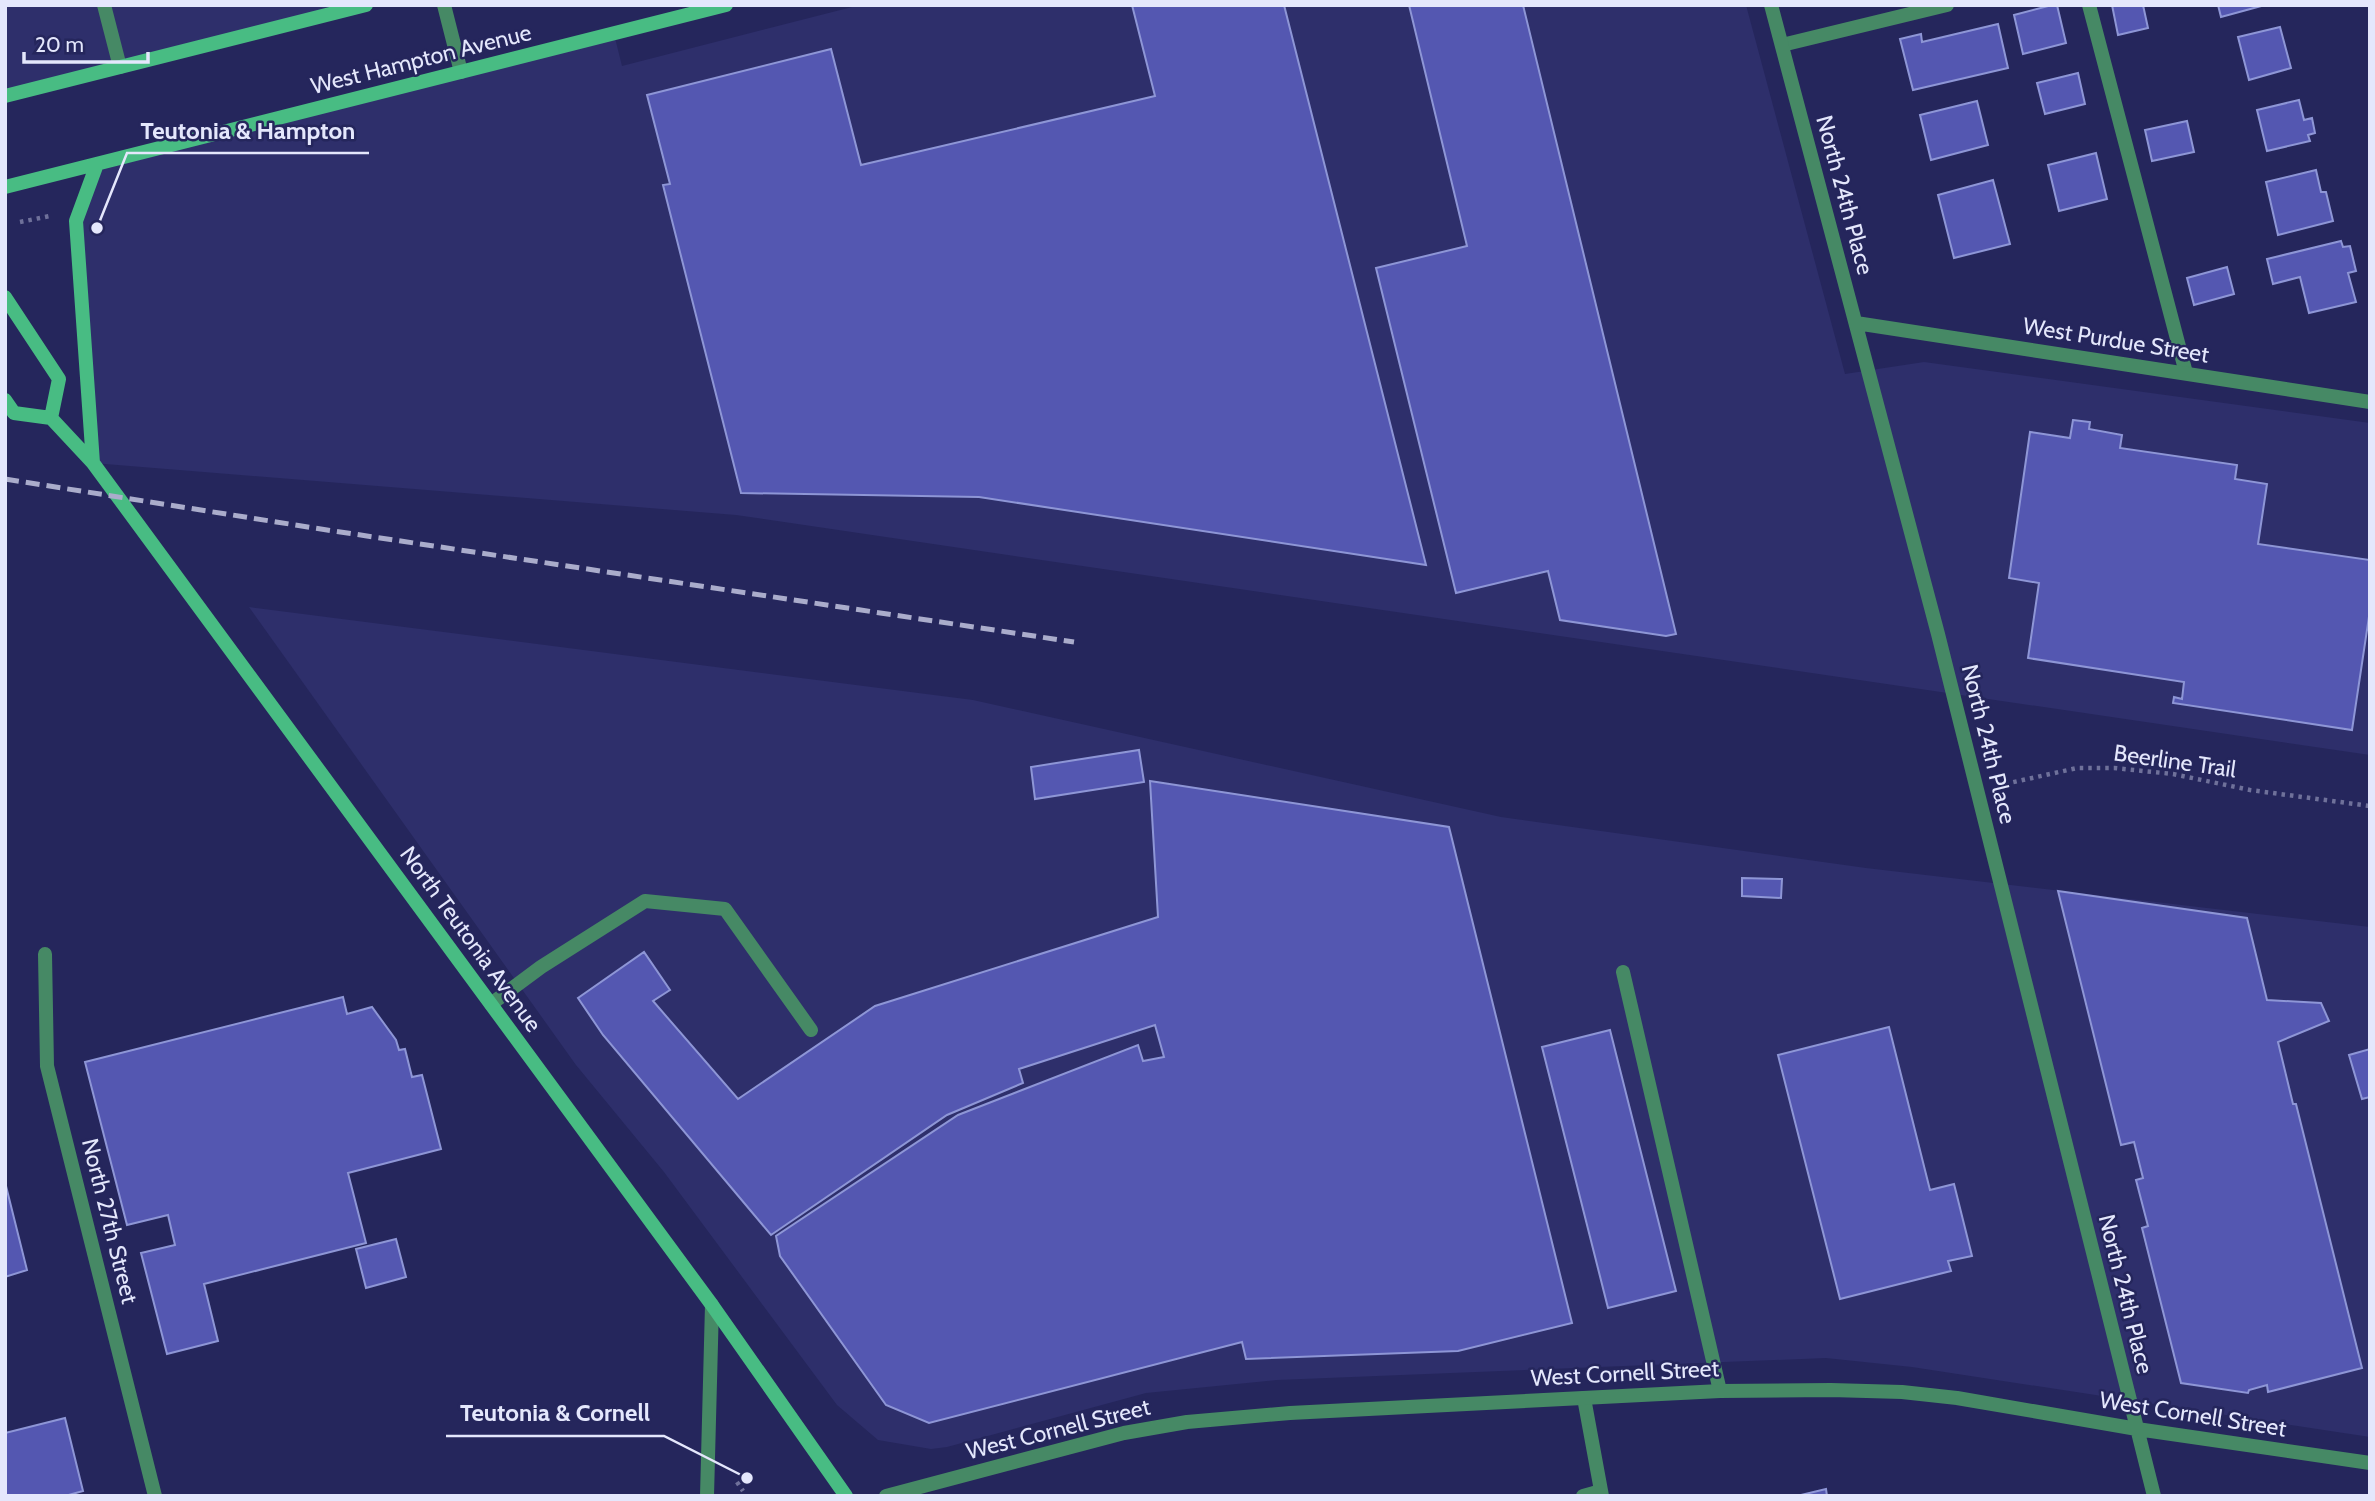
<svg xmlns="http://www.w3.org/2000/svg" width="2375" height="1501" viewBox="0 0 2375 1501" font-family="Cabin,sans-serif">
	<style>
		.built { fill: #2e2f6b }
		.building { fill: #5457b1; stroke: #8e96d6; stroke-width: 2 }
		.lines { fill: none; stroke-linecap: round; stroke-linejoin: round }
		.path { stroke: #6f719a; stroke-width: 4.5; stroke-dasharray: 3.5 5; stroke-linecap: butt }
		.service { stroke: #468965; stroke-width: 14 }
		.minor { stroke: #468965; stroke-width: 14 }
		.tertiary { stroke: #468965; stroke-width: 14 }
		.secondary { stroke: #48bc83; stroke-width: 14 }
		.rail { stroke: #aaaccb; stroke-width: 5; stroke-dasharray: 14 7; stroke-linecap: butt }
		.labels { text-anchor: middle; stroke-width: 5; stroke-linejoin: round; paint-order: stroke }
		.street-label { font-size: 23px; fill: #e4e7fc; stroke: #25265c }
		.leader { fill: none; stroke: #e4e7fc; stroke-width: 2.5 }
		.callout-dot { fill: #e4e7fc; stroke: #25265c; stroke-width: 2.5 }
		.callout-label { font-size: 24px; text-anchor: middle; font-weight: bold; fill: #e4e7fc; stroke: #25265c; stroke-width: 5; stroke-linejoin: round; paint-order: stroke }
	</style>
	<rect width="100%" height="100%" fill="#25265c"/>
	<path class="built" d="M5,5H366L5,96Z
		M860,5H1746L1845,374L1924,362L2370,423V755L736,515L93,463L76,221L97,164L614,34L622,66Z
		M249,607L973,700L1501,817L1866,868L2370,927V1437L1912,1367L1826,1358L1277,1380L1146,1393L947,1447L931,1449L878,1440L837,1405L664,1172L576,1065Z"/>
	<path class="building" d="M1132,5H1284L1426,565L979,497L741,493L663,185L670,184L647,95L831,49L861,165L1155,96Z
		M1409,5H1523L1676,634L1666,636L1560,620L1548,571L1456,593L1376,268L1467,246Z
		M2052,5H2057L2066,43L2023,54L2014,15Z
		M2112,5H2143L2148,28L2118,35Z
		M2218,5H2265L2221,17Z
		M1998,24L2008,68L1913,90L1900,39L1921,34L1922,42Z
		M2280,27L2291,68L2249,80L2238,37Z
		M2078,73L2085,104L2045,114L2037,83Z
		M2299,100L2304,120L2312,118L2315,133L2308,135L2310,141L2267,151L2257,110Z
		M1977,101L1988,145L1931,160L1920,115Z
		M2187,121L2194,152L2152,161L2145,130Z
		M2096,153L2107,199L2059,211L2048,165Z
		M2316,170L2321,192H2326L2333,221L2278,235L2266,182Z
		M1993,180L2010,244L1954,258L1938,195Z
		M2341,241L2343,247L2350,246L2356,271L2348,273L2356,302L2309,313L2300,277L2273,284L2267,259Z
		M2227,267L2234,294L2194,305L2187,278Z
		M2073,420L2090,422L2089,429L2122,435L2120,448L2237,465L2235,479L2267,484L2258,544L2370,560V610L2352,730L2173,703L2174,697L2182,699L2184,682L2028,658L2039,583L2009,578L2030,432L2070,438Z
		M1139,750L1144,782L1035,799L1031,767Z
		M1150,781L1449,827L1572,1323L1458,1351L1246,1359L1242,1342L929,1423L886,1405L780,1256L776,1236L958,1115L1138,1045L1143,1061L1164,1057L1155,1025L1019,1069L1023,1083L947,1115L771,1235L603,1035L578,998L644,952L670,990L653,1001L738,1099L875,1006L1158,917Z
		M1742,878L1782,879L1781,898L1742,896Z
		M2058,891L2247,918L2267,1000L2321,1003L2329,1021L2278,1042L2293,1104H2296L2362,1368L2268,1392L2267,1385L2249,1390L2248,1393L2181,1383L2142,1228L2148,1226L2136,1180L2143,1178L2134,1142L2121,1145Z
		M343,997L347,1014L372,1007L396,1040L399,1050L405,1049L412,1077L422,1075L441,1149L348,1173L366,1243L204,1284L218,1341L167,1354L141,1253L175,1245L168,1215L127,1225L85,1062Z
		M1889,1027L1930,1190L1954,1184L1972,1256L1948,1261L1951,1271L1840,1299L1778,1055Z
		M1610,1030L1676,1291L1608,1308L1542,1047Z
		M2370,1049V1097L2362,1099L2349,1055Z
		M5,1182L27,1270L5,1277Z
		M396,1239L406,1277L366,1288L356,1249Z
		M65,1418L83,1491L65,1496H5V1433Z
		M1826,1489L1827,1496L1801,1495Z"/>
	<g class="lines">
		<path class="path" d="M20,222L50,216
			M2005,784L2077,768H2114L2173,774L2250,790L2370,806
			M737,1482L743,1491"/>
		<path class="service" d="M104,5L120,67
			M2089,5L2186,373
			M1782,45L1947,5
			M1623,972L1720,1391
			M491,1004L541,967L645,901L725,909L811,1030
			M1584,1398L1602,1496
			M1583,1496L1601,1491"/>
		<path class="minor" d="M444,5L461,72
			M1771,5L1938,634L2154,1496
			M1856,323L2370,402
			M45,954L47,1066L155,1496
			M886,1496L1124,1433L1187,1422L1290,1413L1720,1391L1831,1390L1902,1392L1957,1398L2137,1429L2370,1463"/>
		<path class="tertiary" d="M707,1496L712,1305"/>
		<path class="secondary" d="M5,96L366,5
			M5,187L726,5
			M5,297L59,379L51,418
			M5,400L14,413L51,418L93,463L712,1305L846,1496
			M93,463L76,221L97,164"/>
		<path class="rail" d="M5,479L327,530L1074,642"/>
	</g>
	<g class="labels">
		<g class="street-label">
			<text transform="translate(421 59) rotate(-14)" y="8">West Hampton Avenue</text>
			<text transform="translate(1845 195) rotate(75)" y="8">North 24th Place</text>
			<text transform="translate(2116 340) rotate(9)" y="8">West Purdue Street</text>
			<text transform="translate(1989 744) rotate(76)" y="8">North 24th Place</text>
			<text transform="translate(2175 761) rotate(8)" y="8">Beerline Trail</text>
			<text transform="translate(471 939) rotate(54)" y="8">North Teutonia Avenue</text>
			<text transform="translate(110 1221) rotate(76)" y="8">North 27th Street</text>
			<text transform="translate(2126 1294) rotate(76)" y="8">North 24th Place</text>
			<text transform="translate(1625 1373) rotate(-3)" y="8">West Cornell Street</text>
			<text transform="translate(2193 1414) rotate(9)" y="8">West Cornell Street</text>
			<text transform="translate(1058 1429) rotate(-14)" y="8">West Cornell Street</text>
		</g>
	</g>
	<path class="leader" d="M97 228L127 153H369M747 1478L664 1436H446"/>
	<g class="callout-dot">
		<circle cx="97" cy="228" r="7"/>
		<circle cx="747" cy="1478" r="7"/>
	</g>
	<g class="callout-label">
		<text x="248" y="139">Teutonia &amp; Hampton</text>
		<text x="555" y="1421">Teutonia &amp; Cornell</text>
	</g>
	<rect width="2375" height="1501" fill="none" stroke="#e4e7fc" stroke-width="14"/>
	<path d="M24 52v10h124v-10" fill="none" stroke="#e4e7fc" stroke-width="3.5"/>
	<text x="35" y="52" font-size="21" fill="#e4e7fc" stroke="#25265c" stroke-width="5" paint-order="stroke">20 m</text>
</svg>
